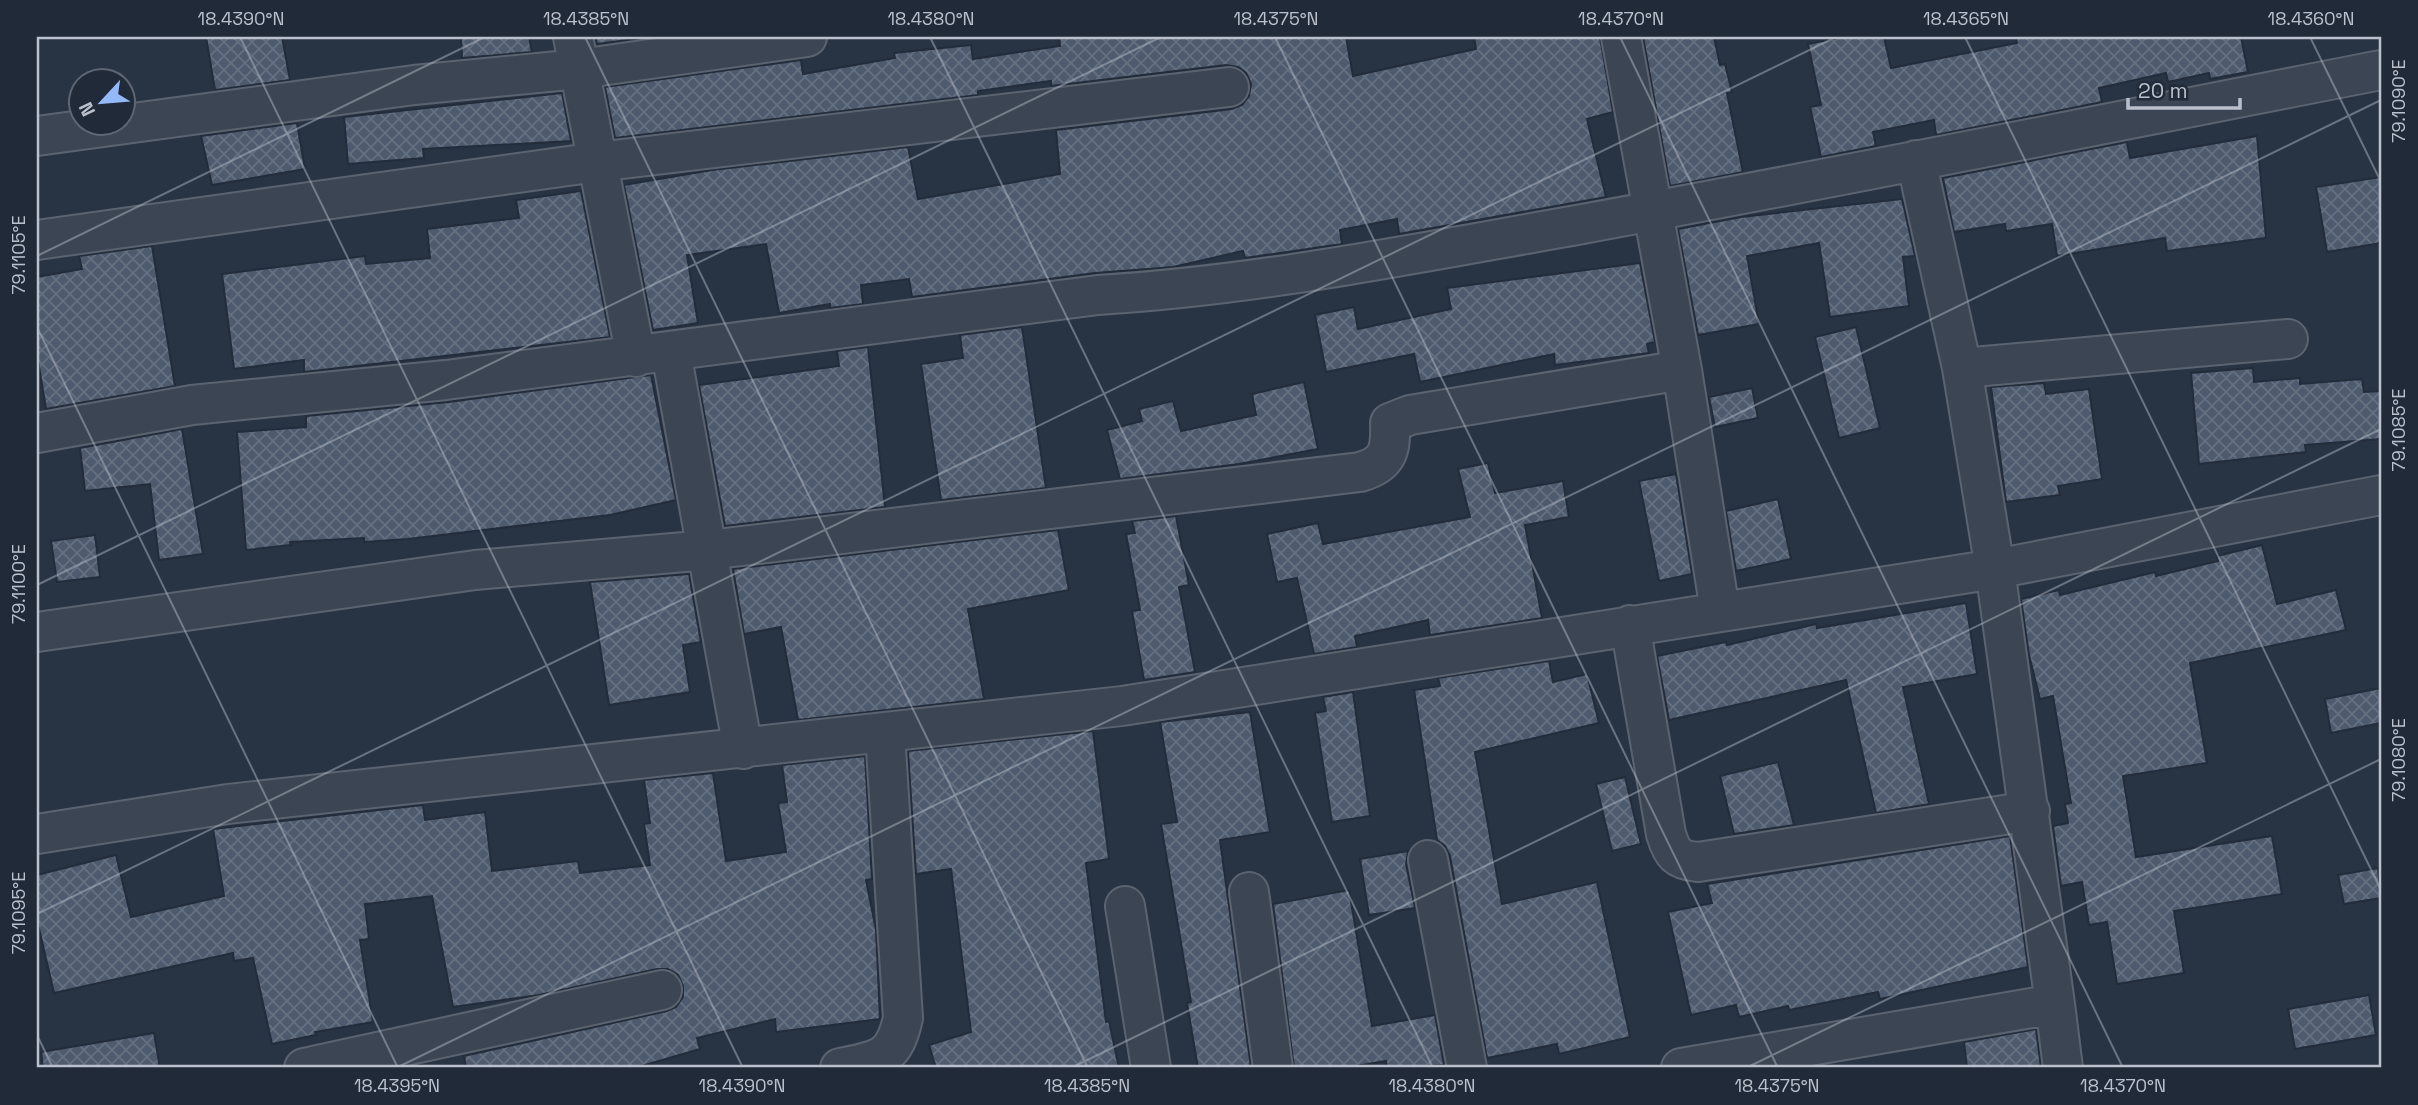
<svg xmlns="http://www.w3.org/2000/svg" width="2418" height="1105" viewBox="0 0 2418 1105" font-family="'Space Grotesk',sans-serif">
	<style>
		.building { fill: url(#building-cross-hatch); stroke: #232c3b; stroke-width: 2 }
		.lines { fill: none; stroke-linecap: round; stroke-linejoin: round }
		.minor-casing { stroke: #5b6371; stroke-width: 42 }
		.minor { stroke: #3c4553; stroke-width: 38 }
		.ticks { fill: none; stroke: #bac1cd; stroke-width: 2; stroke-opacity: 0.45 }
		.neatline { fill: none; stroke: #bac1cd; stroke-width: 2.5 }
		.ticks-label { font-size: 18px; text-anchor: middle; fill: #bac1cd }
	</style>
	<defs>
		<pattern id="building-cross-hatch" width="8" height="8" patternUnits="userSpaceOnUse" patternTransform="scale(1.75)"><rect width="8" height="8" fill="#4e5a6d"/><path d="M0 0l8 8M0 8l8-8" fill="none" stroke="#657081"/></pattern>
	</defs>
	<rect width="100%" height="100%" fill="#283344"/>
	<path class="building" d="M206,37H282L290,80L215,90Z
		M461,37H529L532,52L462,58Z
		M595,37H651L597,44Z
		M1059,37H1346L1353,76L1476,49L1474,37H1600L1613,112L1587,119L1606,197L1399,234L1397,219L1340,230L1342,244L1245,258L1243,251L1173,267L1095,273L912,297L909,279L861,285L863,304L830,308V304L779,313L766,244L687,255L698,323L653,330L624,185L712,170L908,147L918,199L1060,174L1056,130L1232,109L1242,105L1249,96L1251,84L1246,73L1238,67L1226,65L1051,86V81L978,91V95L615,138L605,87L801,60L803,74L895,58L894,53L971,45L973,59L1060,46Z
		M1643,37H1714L1720,65L1725,64L1732,92L1727,93L1743,172L1670,186Z
		M1843,37H1884L1891,68L2017,43L2016,37H2241L2248,72L2210,79L2209,73L2168,82L2166,73L2099,88L2102,102L1936,135L1934,120L1873,132L1876,146L1821,157L1810,107L1821,105L1808,44Z
		M562,93L571,141L423,149L424,158L348,164L344,117Z
		M297,123L305,169L212,185L201,136Z
		M2257,136L2266,238L2167,251L2165,238L2057,256L2052,224L2006,231L2005,224L1954,232L1943,178L2127,142L2130,158Z
		M2381,177V243L2327,252L2316,187Z
		M581,191L610,337L304,372V360L234,369L222,274L365,256L366,264L430,258L427,229L519,218L516,200Z
		M1902,199L1915,256L1903,257L1909,306L1830,317L1819,243L1747,256L1759,324L1698,335L1678,229L1741,217Z
		M152,246L175,386L46,409L37,355V277L82,269L79,256Z
		M1640,263L1655,342L1647,344L1649,353L1555,365L1554,354L1420,382L1414,354L1326,372L1315,315L1354,307L1358,329L1451,309L1447,288Z
		M1022,327L1046,488L941,500L921,364L963,358L960,335Z
		M1856,327L1880,428L1839,438L1815,337Z
		M868,347L885,507L725,526L699,385L839,366L837,351Z
		M2253,368L2254,382L2300,378V384L2362,379L2364,392L2381,391V439L2305,445L2306,452L2199,464L2191,373Z
		M651,375L676,500L610,515L408,539L364,542V538L290,542L291,545L246,550L237,432L306,427V416L449,402Z
		M1304,382L1318,449L1239,464L1120,479L1107,430L1142,421L1139,409L1173,401L1181,431L1256,415L1252,394Z
		M2044,383L2046,394L2089,389L2102,479L2058,486L2060,495L2006,502L1991,387Z
		M1752,388L1758,418L1715,427L1709,397Z
		M182,429L203,554L159,560L150,484L85,491L80,448Z
		M1488,463L1495,493L1563,481L1569,517L1525,525L1542,618L1430,635L1428,620L1355,636L1357,647L1314,654L1297,578L1277,582L1267,534L1318,523L1323,544L1470,517L1458,469Z
		M1676,474L1692,574L1659,581L1639,481Z
		M1778,499L1791,559L1736,571L1726,511Z
		M1176,516L1189,585L1179,587L1195,672L1144,680L1132,611L1140,610L1126,534L1135,533L1132,521Z
		M1058,530L1069,590L968,609L984,699L798,720L781,627L744,634L733,569Z
		M95,535L100,577L57,582L51,541Z
		M2262,545L2277,604L2336,590L2346,630L2190,663L2207,763L2123,776L2136,857L2272,836L2282,894L2174,911L2184,973L2117,984L2107,922L2089,925L2082,882L2061,886L2053,826L2068,823L2065,804L2071,803L2053,696L2040,699L2029,655L2021,599L2059,590L2060,595L2155,572L2156,576L2218,561L2217,556Z
		M689,574L701,642L683,645L690,692L609,705L590,582Z
		M1966,603L1977,674L1903,687L1929,804L1876,813L1846,680L1669,720L1657,656L1726,642L1727,645L1816,624L1817,628Z
		M1549,661L1553,682L1587,674L1599,723L1475,752L1502,904L1597,882L1630,1037L1559,1054L1557,1044L1487,1058L1450,856L1445,846L1437,840L1414,690L1440,686L1438,678Z
		M2381,688V723L2331,733L2325,699Z
		M1353,692L1370,816L1332,822L1315,713L1326,711L1323,697Z
		M1250,712L1270,832L1220,840L1251,1068H1198L1187,1003L1191,1002L1161,824L1177,822L1160,722Z
		M1093,731L1109,859L1086,863L1106,1022L1109,1021L1119,1068H936L929,1045L971,1032L951,869L916,874L908,751Z
		M865,756L872,879L866,880L876,930L880,1019L776,1032L775,1019L697,1038L700,1049L635,1068H466L464,1056L667,1011L676,1007L683,997V986L678,975L668,969H657L539,995L453,1007L432,896L365,904L369,939L360,940L373,1022L315,1032L316,1035L272,1044L253,958L234,961L233,953L54,993L37,920V875L116,855L131,917L224,896L213,829L423,805L425,820L485,812L492,871L578,861L580,873L650,865L644,824L650,823L644,780L713,773L726,861L786,852L778,803L787,802L782,765Z
		M1778,762L1794,825L1734,834L1720,776Z
		M1625,777L1641,844L1612,851L1596,784Z
		M2010,836L2028,967L1880,999L1878,992L1789,1010L1788,1006L1739,1017L1736,1005L1691,1015L1668,912L1712,903L1707,884Z
		M1408,851L1406,864L1415,908L1369,915L1360,859Z
		M2378,868L2381,898L2344,904L2338,875Z
		M1349,890L1372,1026L1435,1015L1444,1065L1387,1068L1386,1061L1344,1068H1294L1273,904Z
		M2369,995L2376,1035L2295,1049L2288,1009Z
		M2036,1029L2041,1068H1967L1964,1042Z
		M154,1033L160,1068H43L41,1052Z"/>
	<g class="lines">
		<defs>
			<path id="minor" d="M573,37L636,357
				M1621,37L1682,370L1720,611
				M37,136L414,85L579,69L807,37
				M37,240L597,162L1229,87
				M671,352L743,749
				M1962,368L2288,339
				M37,433L192,405L446,380L1098,295C1261,285 1417,253 1577,225C1846,176 2113,122 2381,70
				M1630,625L1666,834C1672,854 1677,860 1698,862L2030,811
				M37,632L475,570L708,550L1360,472C1388,464 1391,451 1390,423L1410,415L1682,370
				M37,834L228,804L1122,706L1995,569L2381,495
				M1428,860L1467,1068
				M1249,892L1273,1068
				M1125,906L1151,1068
				M2055,1004L2063,1068
				M304,1068L662,990
				M840,1068C880,1060 894,1059 903,1018L885,733
				M1681,1068L2055,1004L1995,569L1962,368L1916,160"/>
		</defs>
		<use href="#minor" class="minor-casing"/>
		<use href="#minor" class="minor"/>
	</g>
	<path class="ticks" d="M240,37L743,1068M585,37L1088,1068M930,37L1433,1068M1275,37L1778,1068M1620,37L2123,1068M1965,37L2381,890M2310,37L2381,182M37,256L485,37M37,327L398,1068M37,585L1161,37M37,914L1836,37M37,1035L53,1068M396,1068L2381,100M1071,1068L2381,429M1746,1068L2381,759"/>
	<rect width="2418" height="1105" fill="none" stroke="#212a39" stroke-width="77"/>
	<g transform="translate(102 102) rotate(244)"><circle r="33" fill="#212a39" stroke="#5e6674" stroke-width="2"/>
	<path d="M0-5L12 26L0 18L-12 26Z" fill="#94b9f8"/>
	<text y="-10" font-size="19" font-weight="bold" text-anchor="middle" fill="#bac1cd">N</text>
	</g>
	<path d="M2128 98v10h112v-10" fill="none" stroke="#bac1cd" stroke-width="3.5"/>
	<text x="2138" y="98" font-size="21" fill="#bac1cd" stroke="#212a39" stroke-width="5" paint-order="stroke">20 m</text>
	<rect x="38" y="38" width="2342" height="1028" class="neatline"/>
	<g class="ticks-label">
		<text x="241" y="25">18.4390°N</text>
		<text x="586" y="25">18.4385°N</text>
		<text x="931" y="25">18.4380°N</text>
		<text x="1276" y="25">18.4375°N</text>
		<text x="1621" y="25">18.4370°N</text>
		<text x="1966" y="25">18.4365°N</text>
		<text x="2311" y="25">18.4360°N</text>
		<text transform="translate(2399 101) rotate(-90)" y="6">79.1090°E</text>
		<text transform="translate(19 255) rotate(-90)" y="6">79.1105°E</text>
		<text transform="translate(2399 430) rotate(-90)" y="6">79.1085°E</text>
		<text transform="translate(19 584) rotate(-90)" y="6">79.1100°E</text>
		<text transform="translate(2399 760) rotate(-90)" y="6">79.1080°E</text>
		<text transform="translate(19 913) rotate(-90)" y="6">79.1095°E</text>
		<text x="397" y="1092">18.4395°N</text>
		<text x="742" y="1092">18.4390°N</text>
		<text x="1087" y="1092">18.4385°N</text>
		<text x="1432" y="1092">18.4380°N</text>
		<text x="1777" y="1092">18.4375°N</text>
		<text x="2123" y="1092">18.4370°N</text>
	</g>
</svg>
